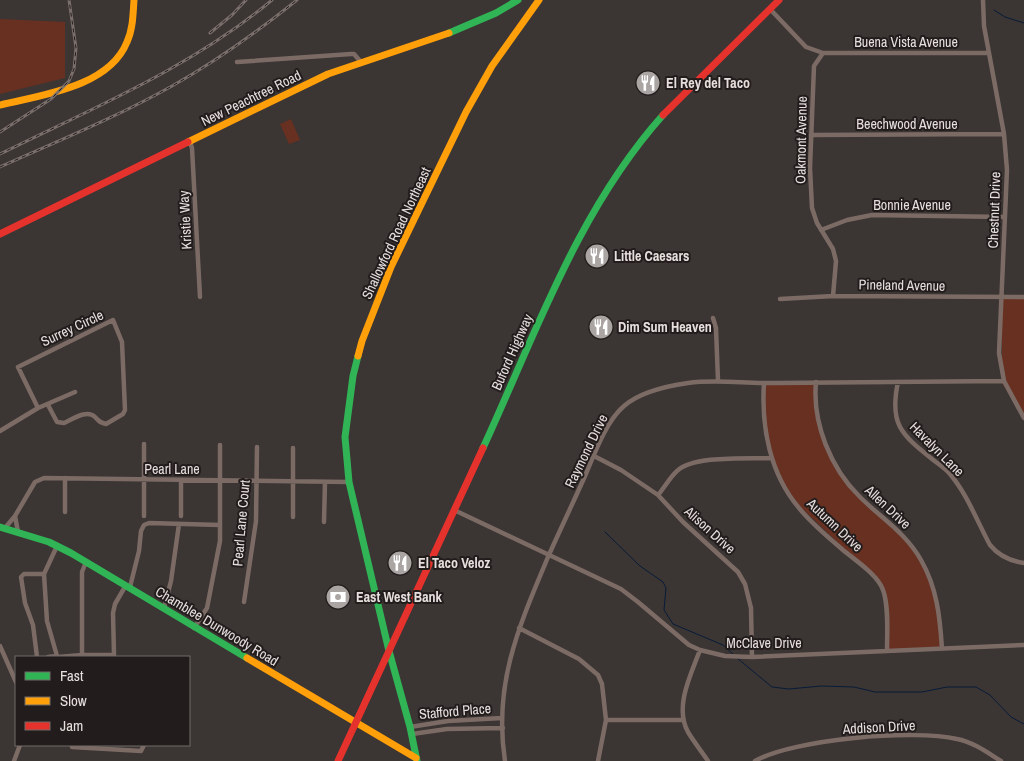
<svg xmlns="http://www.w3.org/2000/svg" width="1024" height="761" viewBox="0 0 1024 761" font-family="'Archivo Narrow',sans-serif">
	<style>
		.green { fill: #683021 }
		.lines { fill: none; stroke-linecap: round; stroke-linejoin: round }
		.stream { stroke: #071c38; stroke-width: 1 }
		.street { stroke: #7c6b65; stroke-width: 4.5 }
		.fast { stroke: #30b455; stroke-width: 7 }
		.slow { stroke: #ff9f0a; stroke-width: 7 }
		.jam { stroke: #e5322d; stroke-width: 7 }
		.rail-casing { stroke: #7a6f6b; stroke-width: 3 }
		.rail { stroke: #221d1c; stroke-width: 1; stroke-dasharray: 4; stroke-linecap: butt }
		.labels { text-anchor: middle; stroke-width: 4; stroke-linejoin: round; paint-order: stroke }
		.street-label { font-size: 14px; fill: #e6dfdd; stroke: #221d1c }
		.poi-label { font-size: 14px; font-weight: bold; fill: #e6dfdd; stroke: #221d1c; text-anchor: start }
	</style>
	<rect width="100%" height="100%" fill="#3b3534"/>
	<path class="green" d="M0,19L65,22V78L0,94Z
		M291,119L300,140L289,144L280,124Z
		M999,297H1024V419L1002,383V324Z
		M815,383L819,427L833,463L859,498L915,548L938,603L943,649L888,650L886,600L879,582L788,495L770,453L764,426V384Z"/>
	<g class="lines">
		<path class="stream" d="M994,10L1005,17L1024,23
			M605,532L640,566L663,582L666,588L664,610L673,624L723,645L734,655
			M737,658L772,687L789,689L821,686L854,687L875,692H922L947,687H976L990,695L1011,717L1024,724"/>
		<path class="street" d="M983,0L984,26L1004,134L1007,170L999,353L1004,381L1024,418
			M770,9L806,47L823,53H988
			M823,53L814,66L810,168L812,208L817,223L833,249L836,261L833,296
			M237,62L351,54H354L360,61
			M811,135L1004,134
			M190,142L192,148L200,297
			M821,230L847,220L872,215L1005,217
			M780,299L833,296L1024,297
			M713,318L716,328L718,381
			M816,382C812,423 831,469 860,497C881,518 906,533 921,560C937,588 940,617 942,649
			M898,382C889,424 901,434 932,459C938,464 945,468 950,474C967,494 977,521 990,545C999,556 1010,561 1024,563
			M764,383C761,427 770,474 799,508C812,524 828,537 843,550C855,560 878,575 883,590C889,606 887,634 887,650
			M38,408L18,367L113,320L122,342L125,410L123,414L106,424C100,423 99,421 95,417C87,409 73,419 64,423L57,422L48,405
			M0,431L38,408L75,392
			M594,456L621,470L658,495L683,522L738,572L745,584L751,608L752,657
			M658,495C664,488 671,476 677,471C693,455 749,459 772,458
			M454,510L621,589L638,602L689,645L700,650L725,656L752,657L1024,645
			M65,512V478
			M15,516L18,532
			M144,516V444
			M181,516V480
			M293,517V448
			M324,522L325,482
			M5,528L15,516L35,482L44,478L349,482
			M86,562L82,572V655H114L113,613L115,604L126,585
			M130,587L139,551L141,531L144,525L149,523L220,525
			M244,602L256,521L257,447
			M164,608L171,581L179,524
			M194,628L207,608L220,541V445
			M519,628L579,659L598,675L602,684L606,720L598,761
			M0,646L16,682
			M700,650C691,674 674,707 688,732C694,742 702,752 708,761
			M37,657L33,625L25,603L21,577L24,574H44
			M48,657L57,656L47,621L44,574L57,546
			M58,657L82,655
			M606,720H683
			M410,727L448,721L502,718
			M412,734L447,729L503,728
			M72,745V747L141,751L144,745
			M14,761L20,745
			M505,761C493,684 519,626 548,557C560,530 573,503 585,476C594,455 606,421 624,406C640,392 667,386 688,383C718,379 747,384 777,383C852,382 928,381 1004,381
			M755,761C794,739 914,729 957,739C973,742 988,753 1001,761"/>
		<path class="fast" d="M449,33L496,13L518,0
			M358,356L353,376L345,437L349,482L389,651L410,727L417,761
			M483,448C536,333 578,210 663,115
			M0,527L49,542L71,553L247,658"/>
		<path class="slow" d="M0,105C42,95 109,87 127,42C133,29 133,14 134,0
			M188,142L328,74L449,33
			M358,356L362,341L391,267L466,112L492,66L539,0
			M247,658L416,758"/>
		<path class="jam" d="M663,115L779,0
			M0,234L188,142
			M338,761L483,448"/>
		<defs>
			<path id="rail" d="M210,33L232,15L246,0
				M0,132L51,99L69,81L74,69L76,48L69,0
				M0,154C93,108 192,67 272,0
				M0,167C58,141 117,117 172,86C217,61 257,32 297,0"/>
		</defs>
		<use href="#rail" class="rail-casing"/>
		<use href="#rail" class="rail"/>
	</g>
	<defs>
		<symbol id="restaurant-disc" viewBox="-11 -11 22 22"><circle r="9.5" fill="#aaa4a2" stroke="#221d1c"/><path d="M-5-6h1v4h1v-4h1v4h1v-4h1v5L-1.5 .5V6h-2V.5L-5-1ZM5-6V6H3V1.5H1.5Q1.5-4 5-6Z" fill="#fff"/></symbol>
		<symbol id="bank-disc" viewBox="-11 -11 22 22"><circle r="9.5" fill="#aaa4a2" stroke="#221d1c"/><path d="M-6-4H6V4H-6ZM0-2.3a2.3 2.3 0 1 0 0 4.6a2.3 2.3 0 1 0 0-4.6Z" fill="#fff"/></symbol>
	</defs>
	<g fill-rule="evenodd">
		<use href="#restaurant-disc" x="634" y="69" width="28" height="28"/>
		<use href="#restaurant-disc" x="583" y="242" width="28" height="28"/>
		<use href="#restaurant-disc" x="587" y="313" width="28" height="28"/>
		<use href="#restaurant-disc" x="386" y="549" width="28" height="28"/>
		<use href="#bank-disc" x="324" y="583" width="28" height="28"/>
	</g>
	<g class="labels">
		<g class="street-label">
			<text x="906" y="47">Buena Vista Avenue</text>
			<text transform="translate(251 98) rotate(-26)" y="5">New Peachtree Road</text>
			<text x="907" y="129">Beechwood Avenue</text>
			<text transform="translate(801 140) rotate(-89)" y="5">Oakmont Avenue</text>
			<text x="912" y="210">Bonnie Avenue</text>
			<text transform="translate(994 210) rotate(-88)" y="5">Chestnut Drive</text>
			<text transform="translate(185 220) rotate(-93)" y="5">Kristie Way</text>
			<text transform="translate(396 233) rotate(-65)" y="5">Shallowford Road Northeast</text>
			<text transform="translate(902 285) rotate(1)" y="5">Pineland Avenue</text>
			<text transform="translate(72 328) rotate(-25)" y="5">Surrey Circle</text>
			<text transform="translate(512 352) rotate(-66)" y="5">Buford Highway</text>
			<text transform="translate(937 449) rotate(45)" y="5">Havalyn Lane</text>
			<text transform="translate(586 451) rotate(-64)" y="5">Raymond Drive</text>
			<text x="172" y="474">Pearl Lane</text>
			<text transform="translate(888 507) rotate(43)" y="5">Allen Drive</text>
			<text transform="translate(241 523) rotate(-85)" y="5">Pearl Lane Court</text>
			<text transform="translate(835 525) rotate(43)" y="5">Autumn Drive</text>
			<text transform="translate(710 530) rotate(42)" y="5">Alison Drive</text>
			<text transform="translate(217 626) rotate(31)" y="5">Chamblee Dunwoody Road</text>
			<text x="764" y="648">McClave Drive</text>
			<text transform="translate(455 711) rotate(-5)" y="5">Stafford Place</text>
			<text transform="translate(879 727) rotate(-3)" y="5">Addison Drive</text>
		</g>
		<g class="poi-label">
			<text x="666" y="88">El Rey del Taco</text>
			<text x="614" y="261">Little Caesars</text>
			<text x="618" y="332">Dim Sum Heaven</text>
			<text x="418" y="568">El Taco Veloz</text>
			<text x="356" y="602">East West Bank</text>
		</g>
	</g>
	<rect x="15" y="656" width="175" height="90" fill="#221d1c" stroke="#706b69"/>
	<rect x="25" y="672" width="25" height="8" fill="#30b455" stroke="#706b69"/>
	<text x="60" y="681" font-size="15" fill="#e6dfdd">Fast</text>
	<rect x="25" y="697" width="25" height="8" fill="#ff9f0a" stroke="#706b69"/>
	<text x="60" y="706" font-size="15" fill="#e6dfdd">Slow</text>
	<rect x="25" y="722" width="25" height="8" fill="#e5322d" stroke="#706b69"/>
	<text x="60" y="731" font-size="15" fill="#e6dfdd">Jam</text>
</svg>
